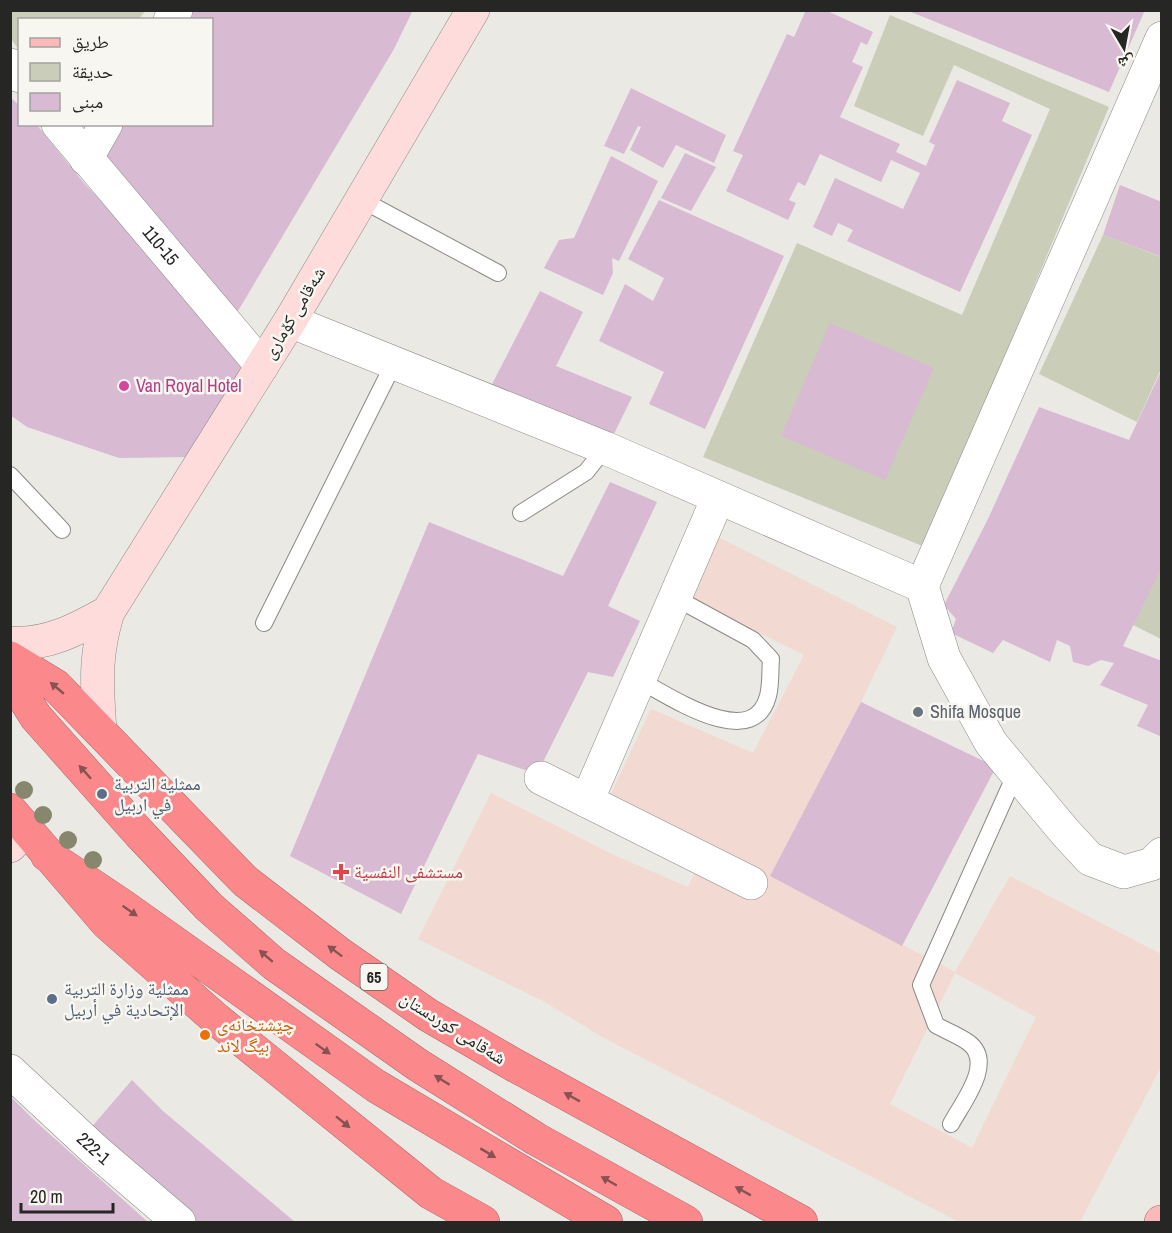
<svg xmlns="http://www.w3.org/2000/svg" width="1172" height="1233" viewBox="0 0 1172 1233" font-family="'Archivo Narrow','Noto Naskh Arabic',sans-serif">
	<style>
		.education { fill: #f2d9d1; fill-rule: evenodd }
		.green { fill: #cacdb7 }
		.building { fill: #d8bad3 }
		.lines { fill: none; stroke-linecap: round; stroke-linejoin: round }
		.lane-casing { stroke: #8b8a85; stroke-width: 18 }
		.street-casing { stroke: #8b8a85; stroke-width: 34 }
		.secondary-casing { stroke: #8b8a85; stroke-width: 34 }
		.primary-casing { stroke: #b06667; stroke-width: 34 }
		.highway-casing { stroke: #b06667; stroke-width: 34 }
		.lane { stroke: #fff; stroke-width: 16 }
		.street { stroke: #fff; stroke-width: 33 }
		.secondary { stroke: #fedcdc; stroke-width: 33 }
		.primary { stroke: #fdb8b9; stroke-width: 33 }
		.highway { stroke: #fb898b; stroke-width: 33 }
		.tree { fill: #86876c }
		.oneway { fill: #865352 }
		.hotel-dot { fill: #d1479c; stroke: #f8f6f1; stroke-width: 2 }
		.worship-dot { fill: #6b7280; stroke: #f8f6f1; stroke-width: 2 }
		.service-dot { fill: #5c6f8a; stroke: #f8f6f1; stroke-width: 2 }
		.health-dot { fill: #e0444e; stroke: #f8f6f1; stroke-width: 2 }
		.food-dot { fill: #e8710a; stroke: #f8f6f1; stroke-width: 2 }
		.labels { text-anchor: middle; stroke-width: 5; stroke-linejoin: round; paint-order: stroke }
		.shield { fill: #f8f6f1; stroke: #656462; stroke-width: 1.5 }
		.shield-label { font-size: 16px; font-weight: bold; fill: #262624 }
		.street-label { font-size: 18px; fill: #262624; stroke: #f8f6f1 }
		.hotel-label { font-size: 18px; fill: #b23c85; stroke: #f8f6f1; text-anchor: start }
		.worship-label { font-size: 18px; fill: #5b616d; stroke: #f8f6f1; text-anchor: start }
		.service-label { font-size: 18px; fill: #4e5e75; stroke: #f8f6f1; text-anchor: start }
		.health-label { font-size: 18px; fill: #be3a42; stroke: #f8f6f1; text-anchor: start }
		.food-label { font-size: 18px; fill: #c56008; stroke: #f8f6f1; text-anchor: start }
	</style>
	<rect width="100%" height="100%" fill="#eae9e4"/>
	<path class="education" d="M712,534L897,627L861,702L770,876L955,972L1010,876L1161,954V1067L1080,1222H959L604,1038L543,1001L418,939L491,793L616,856L688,887L708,846L608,800L651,709L753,753L804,655L685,596ZM955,973L1036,1017L972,1148L890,1104Z"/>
	<path class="green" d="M10,11L11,10L145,11L139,19L20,20L19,50L11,39Z
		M890,15L1109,107L925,547L703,457L797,243L962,315L1050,109L954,65L923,136L854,106Z
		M1103,235L1161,257V369L1137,422L1039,374Z
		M1161,567V639L1133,625Z"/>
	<path class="building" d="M189,10H413L394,49L235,316L103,160L121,124H212V20H183Z
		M806,10H825L873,32L867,45L861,42L852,62L863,67L840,117L900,144L896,152L926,166L935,145L929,142L957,80L1010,103L1002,121L1032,135L960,292L847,241L853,230L838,223L832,236L813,227L835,178L903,209L920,173L891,160L881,182L820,154L805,186L798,182L789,200L796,203L788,220L726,191L743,155L733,151L787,34L794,37Z
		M906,10H1145L1109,92Z
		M631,88L726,135L714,163L676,145L663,168L630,150L641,127L638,126L624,154L604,146Z
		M10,97L20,106V124H36L84,183L184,289L249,366L189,457L119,458L27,427L10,415Z
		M685,153L716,167L691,211L661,198Z
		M611,156L658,181L619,261L612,258L613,273L603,295L544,268L559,240L574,238Z
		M1120,185L1162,202V257L1103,235Z
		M659,200L784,256L705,429L649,404L664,372L599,341L625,284L653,301L664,278L628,259Z
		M540,291L583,312L556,366L632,397L612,438L489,390Z
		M830,323L934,368L885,480L781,436Z
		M1162,369V567L1123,646L1162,661V737L1137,726L1148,705L1100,685L1114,663L1101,660L1088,666L1073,662L1070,646L1057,640L1050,662L1003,640L993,653L951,633L956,619L944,605L987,521L1039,407L1129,440Z
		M610,482L657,502L608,606L640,621L613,677L588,672L537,774L478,754L401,914L290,856L429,522L563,576Z
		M861,702L996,767L902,946L770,876Z
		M132,1080L163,1111L295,1222H186L82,1138Z
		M10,1096L34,1120L148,1222H10Z"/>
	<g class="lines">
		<defs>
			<path id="lane" d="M362,200L498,273
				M10,475L62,530
				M521,513L586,472L605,448
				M264,623L394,363
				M637,679C668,695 753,754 768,696C771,685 770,671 771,659L753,640L674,597
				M951,1124C962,1103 995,1063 969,1043C960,1036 946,1031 936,1025L921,985L1016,773"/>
			<g id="street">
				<path d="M170,20L176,10"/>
				<path d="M10,65L20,76"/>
				<path id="s1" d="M58,124L262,366"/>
				<path d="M86,159L106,124"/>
				<path d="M290,321L605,448L922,586L944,658L991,743L1065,832L1090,859L1124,872L1152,864L1162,854"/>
				<path d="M922,586L1162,38"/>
				<path d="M541,778L751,883"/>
				<path d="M587,801L718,498"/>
				<path id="s2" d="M10,1071L96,1151L179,1222"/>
			</g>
			<path id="secondary" d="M10,643C46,646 78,629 108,612
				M100,731C97,685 94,657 108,612L290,321L473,10
				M10,846L26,829"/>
			<path id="primary" d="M1161,1222H1162"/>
			<path id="highway" d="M10,658L56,686L245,881L340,954L428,1015L514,1065L801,1222
				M10,676L36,717L139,833L209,907L274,964L418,1065L536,1139L686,1222
				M10,810L107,923L216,1019L431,1193L483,1222
				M47,855L123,906L376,1086L606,1222"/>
		</defs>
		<use href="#lane" class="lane-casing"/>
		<use href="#street" class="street-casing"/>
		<use href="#secondary" class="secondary-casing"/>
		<use href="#primary" class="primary-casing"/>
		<use href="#highway" class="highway-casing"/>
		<use href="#lane" class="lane"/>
		<use href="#street" class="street"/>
		<use href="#secondary" class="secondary"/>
		<use href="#primary" class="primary"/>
		<use href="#highway" class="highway"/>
	</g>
	<g class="tree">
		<circle cx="24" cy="790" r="9"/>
		<circle cx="43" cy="815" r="9"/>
		<circle cx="68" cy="840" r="9"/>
		<circle cx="93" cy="860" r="9"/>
	</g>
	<defs><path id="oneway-solid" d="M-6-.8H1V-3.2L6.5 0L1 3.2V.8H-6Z" transform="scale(1.5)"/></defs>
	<g class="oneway">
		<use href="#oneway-solid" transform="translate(57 688) rotate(-140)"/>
		<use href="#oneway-solid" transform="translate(85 772) rotate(-132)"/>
		<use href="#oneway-solid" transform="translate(130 911) rotate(35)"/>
		<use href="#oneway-solid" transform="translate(335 951) rotate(-143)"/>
		<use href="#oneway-solid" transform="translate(266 956) rotate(-139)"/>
		<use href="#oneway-solid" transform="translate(323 1049) rotate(35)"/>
		<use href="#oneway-solid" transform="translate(442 1080) rotate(-148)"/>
		<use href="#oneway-solid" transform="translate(572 1097) rotate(-151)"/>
		<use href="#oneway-solid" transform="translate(343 1122) rotate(39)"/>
		<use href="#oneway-solid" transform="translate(488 1153) rotate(31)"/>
		<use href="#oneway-solid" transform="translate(609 1181) rotate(-150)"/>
		<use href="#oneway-solid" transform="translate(743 1191) rotate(-151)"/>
	</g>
	<circle class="hotel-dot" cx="124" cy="386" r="6"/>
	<circle class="worship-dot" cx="918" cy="712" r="6"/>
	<g class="service-dot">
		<circle cx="102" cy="794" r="6"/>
		<circle cx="52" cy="999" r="6"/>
	</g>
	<path class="health-dot" d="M338 863h6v6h6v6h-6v6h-6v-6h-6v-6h6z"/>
	<circle class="food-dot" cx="205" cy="1035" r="6"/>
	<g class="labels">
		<rect class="shield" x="360.5" y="964" width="27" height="26" rx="4.5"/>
		<g class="shield-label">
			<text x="374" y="983">65</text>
		</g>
		<g class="street-label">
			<text dy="6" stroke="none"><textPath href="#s1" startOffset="159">110-15</textPath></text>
			<text transform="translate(294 313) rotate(-59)" y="6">شەقامی کۆماری</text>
			<text transform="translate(453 1028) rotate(32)" y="6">شەقامی کوردستان</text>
			<text dy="6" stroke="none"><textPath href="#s2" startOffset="114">222-1</textPath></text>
		</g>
		<g class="hotel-label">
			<text x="136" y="392">Van Royal Hotel</text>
		</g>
		<g class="worship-label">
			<text x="930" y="718">Shifa Mosque</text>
		</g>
		<g class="service-label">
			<text x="114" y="790">ممثلية التربية<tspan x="114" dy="21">في اربيل</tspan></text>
			<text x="64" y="995">ممثلية وزارة التربية<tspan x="64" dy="21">الإتحادية في أربيل</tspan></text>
		</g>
		<g class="health-label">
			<text x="354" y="878">مستشفى النفسية</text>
		</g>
		<g class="food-label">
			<text x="217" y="1031">چێشتخانەی<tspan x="217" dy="21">بیگ لاند</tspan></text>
		</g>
	</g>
	<rect width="1172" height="1233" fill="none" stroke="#262624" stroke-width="24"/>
	<rect x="18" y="18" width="195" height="108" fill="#f8f6f1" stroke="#a4a39f" stroke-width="1.5"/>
	<rect x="30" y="38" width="30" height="9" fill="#fdb8b9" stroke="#a4a39f" stroke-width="1.5"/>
	<text x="72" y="48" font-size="18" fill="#262624">طريق</text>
	<rect x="30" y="63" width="30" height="18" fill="#cacdb7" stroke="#a4a39f" stroke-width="1.5"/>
	<text x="72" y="78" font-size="18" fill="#262624">حديقة</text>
	<rect x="30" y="93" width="30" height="18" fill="#d8bad3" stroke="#a4a39f" stroke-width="1.5"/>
	<text x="72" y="108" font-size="18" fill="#262624">مبنى</text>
	<g transform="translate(1124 48) rotate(170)" stroke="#f8f6f1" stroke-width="4.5" paint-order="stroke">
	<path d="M0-4.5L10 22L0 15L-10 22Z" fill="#262624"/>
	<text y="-9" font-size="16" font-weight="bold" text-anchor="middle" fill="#262624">ش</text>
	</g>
	<path d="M21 1203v9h92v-9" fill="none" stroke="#262624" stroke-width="3"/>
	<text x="30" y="1203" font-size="18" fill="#262624" stroke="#f8f6f1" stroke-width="4.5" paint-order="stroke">20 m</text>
</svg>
